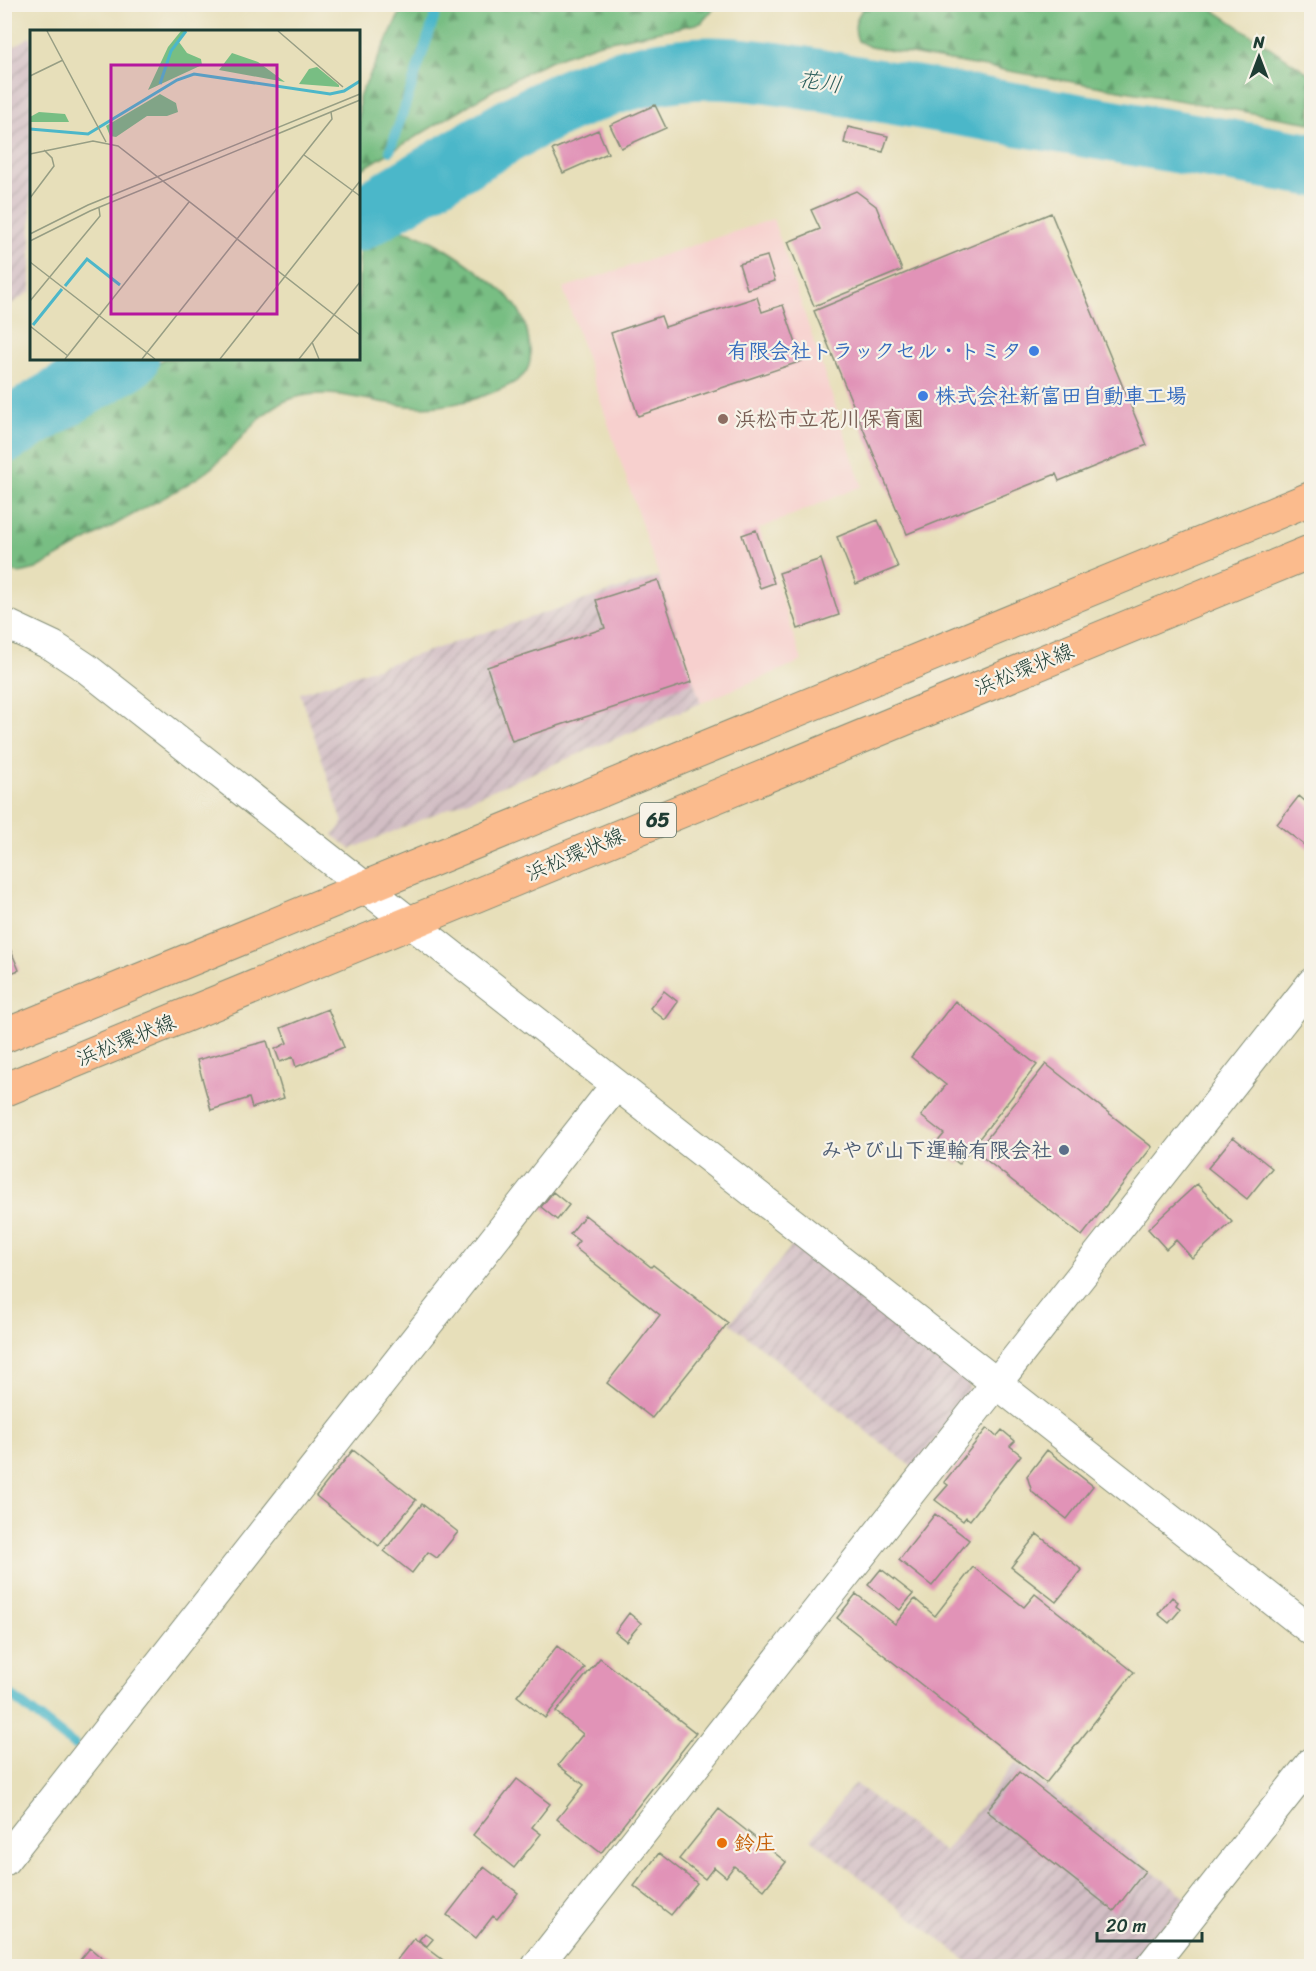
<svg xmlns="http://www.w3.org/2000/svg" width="1316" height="1971" viewBox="0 0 1316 1971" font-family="Sriracha,'Klee One',sans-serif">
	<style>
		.built { fill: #f7d0ce }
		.industrial { fill: url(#industrial-furrows) }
		.forest { fill: url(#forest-firs); stroke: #4c7e5c; stroke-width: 1.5 }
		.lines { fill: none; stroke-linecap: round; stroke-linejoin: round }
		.stream { stroke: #4cb7c9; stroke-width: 10 }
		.river { stroke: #4cb7c9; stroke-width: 63 }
		.building { fill: #e193b7 }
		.minor-casing { stroke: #838e77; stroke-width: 32 }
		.primary-casing { stroke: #838e77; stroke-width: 35 }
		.minor { stroke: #fff; stroke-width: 30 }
		.primary { stroke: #fbbb8d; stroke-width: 33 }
		.shop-dot { fill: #3f7fe0; stroke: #f7f3e8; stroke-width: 2 }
		.education-dot { fill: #8d6e63; stroke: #f7f3e8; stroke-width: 2 }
		.service-dot { fill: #5c6f8a; stroke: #f7f3e8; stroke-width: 2 }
		.food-dot { fill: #e8710a; stroke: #f7f3e8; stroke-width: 2 }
		.labels { text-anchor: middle; stroke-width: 4.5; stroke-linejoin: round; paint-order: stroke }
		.shield { fill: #f7f3e8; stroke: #60746a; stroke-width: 1.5 }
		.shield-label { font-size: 20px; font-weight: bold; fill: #1f3d34 }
		.shop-label { font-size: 21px; font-weight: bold; fill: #366cbe; stroke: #f7f3e8; text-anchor: end }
		.education-label { font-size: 21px; font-weight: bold; fill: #785e54; stroke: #f7f3e8; text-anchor: start }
		.street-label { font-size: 21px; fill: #1f3d34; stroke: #f7f3e8 }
		.service-label { font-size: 21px; font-weight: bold; fill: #4e5e75; stroke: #f7f3e8; text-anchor: end }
		.food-label { font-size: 21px; font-weight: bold; fill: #c56008; stroke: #f7f3e8; text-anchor: start }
		.water-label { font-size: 22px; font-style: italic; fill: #2a5c59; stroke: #f7f3e8 }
		.inset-river { fill: none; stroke: #4cb7c9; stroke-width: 3 }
		.inset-road { fill: none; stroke: #979e84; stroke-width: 1.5 }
		.view { fill: #b5179e; fill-opacity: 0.15; stroke: #b5179e; stroke-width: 3 }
		.inset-edge { fill: none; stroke: #1f3d34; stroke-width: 3 }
	</style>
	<defs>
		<pattern id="industrial-furrows" width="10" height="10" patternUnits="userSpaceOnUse" patternTransform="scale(1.5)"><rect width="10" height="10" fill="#d2bec4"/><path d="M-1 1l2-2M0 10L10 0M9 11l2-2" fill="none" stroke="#aa9ca0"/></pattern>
		<pattern id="forest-firs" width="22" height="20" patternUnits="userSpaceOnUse" patternTransform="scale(1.5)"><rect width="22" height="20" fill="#78be83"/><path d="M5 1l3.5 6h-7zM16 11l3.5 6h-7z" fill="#629c6c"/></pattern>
	</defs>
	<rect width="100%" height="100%" fill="#f7f3e8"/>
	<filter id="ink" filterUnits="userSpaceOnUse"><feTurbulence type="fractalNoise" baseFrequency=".0167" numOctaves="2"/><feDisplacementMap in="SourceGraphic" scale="12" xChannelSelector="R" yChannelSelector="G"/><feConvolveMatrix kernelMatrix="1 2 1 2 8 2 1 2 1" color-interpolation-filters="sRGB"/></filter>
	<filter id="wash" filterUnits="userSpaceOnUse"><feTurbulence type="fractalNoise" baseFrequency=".008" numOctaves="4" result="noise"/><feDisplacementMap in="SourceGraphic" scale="24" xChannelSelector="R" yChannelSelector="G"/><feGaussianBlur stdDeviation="1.35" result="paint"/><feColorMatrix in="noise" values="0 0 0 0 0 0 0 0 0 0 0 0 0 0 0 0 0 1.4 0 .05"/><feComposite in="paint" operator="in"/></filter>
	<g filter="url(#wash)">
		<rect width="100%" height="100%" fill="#e7dfba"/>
		<path class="built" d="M773,219L862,486L759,529L802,661L701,703L563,288Z"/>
		<path class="industrial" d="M31,36V291L5,308V52Z
			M658,576L701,703L351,849L333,835L343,823L300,693Z
			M794,1243L968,1381L970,1396L913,1468L730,1323Z
			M1015,1763L1187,1898L1133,1966H973L811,1839L855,1783L944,1852Z"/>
		<path class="forest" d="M404,5V4L717,5L701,23L600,43L549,61L502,85L359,171V97Z
			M865,5H1206L1311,75V123L870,47L858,41C852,26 856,18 865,5Z
			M387,229C393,229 400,229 405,231C429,236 461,258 480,273C511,296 526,309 530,350C533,372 520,381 501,389C470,402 442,409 409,406C368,403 323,383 283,402C252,417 234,452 206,472C185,487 162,499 139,511C105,530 71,549 36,569L20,573L5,571V454L164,359L358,358L359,242L369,235Z"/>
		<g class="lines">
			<path class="stream" d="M390,151L439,4
				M369,214L377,191
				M4,1690L74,1745"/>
			<path class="river" d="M358,220C394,199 429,178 464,157C542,110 615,69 710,68C742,68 773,73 805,78L1312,165
				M4,432L128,358"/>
		</g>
		<g id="blocks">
			<path class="building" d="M655,105L666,128L621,148L610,125Z
				M848,127L888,136L883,152L844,143Z
				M598,130L608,153L563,173L552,150Z
				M856,191L876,206L902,270L814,306L788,242L820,229L811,210Z
				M1051,213L1147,445L1059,481L1056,474L907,534L814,311Z
				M767,256L775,281L747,289L739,264Z
				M757,297L762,312L783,305L802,361L638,416L611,333L661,316L665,327Z
				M878,520L898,567L856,584L837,537Z
				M756,530L774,583L760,588L742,535Z
				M821,559L839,615L798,629L779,573Z
				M658,580L692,682L512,741L487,667L605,628L596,600Z
				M1299,796L1312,807V851L1277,824Z
				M4,934L19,970L8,974L4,966Z
				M664,991L678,1002L665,1020L650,1008Z
				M955,1001L1037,1065L959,1164L935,1145L944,1134L921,1116L946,1085L911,1057Z
				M328,1009L344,1047L296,1067L293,1057L280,1062L275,1049L287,1043L281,1028Z
				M267,1041L284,1098L252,1108L249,1098L211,1110L197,1060Z
				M1046,1064L1152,1147L1082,1236L976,1152Z
				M1233,1137L1272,1168L1247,1199L1208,1168Z
				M1197,1184L1232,1222L1192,1258L1176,1240L1166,1249L1148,1229Z
				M553,1192L569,1205L557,1220L541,1207Z
				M585,1215L651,1267L653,1265L728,1323L652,1418L607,1383L660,1315L574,1247L579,1241L570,1234Z
				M987,1428L997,1436L1002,1430L1015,1441L1010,1446L1021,1455L970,1520L966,1517L963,1521L935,1500L948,1485L944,1482Z
				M353,1450L416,1500L379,1546L316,1496Z
				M1047,1450L1093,1486L1067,1519L1032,1492L1027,1476Z
				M422,1504L458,1532L437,1558L428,1552L412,1573L384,1551Z
				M935,1514L969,1540L932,1586L899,1560Z
				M1037,1534L1082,1570L1056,1602L1011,1567Z
				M973,1567L1024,1607L1035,1594L1134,1672L1046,1783L837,1618L856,1594L895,1624L915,1599L935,1616Z
				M881,1569L913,1594L900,1610L868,1585Z
				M1172,1597L1178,1602L1176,1605L1181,1609L1169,1623L1158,1614Z
				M629,1613L641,1623L626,1641L615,1632Z
				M557,1646L585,1668L545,1718L517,1696Z
				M600,1658L696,1733L601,1853L557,1819L584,1785L558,1765L583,1734L556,1712Z
				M1019,1772L1145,1871L1114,1911L987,1811Z
				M517,1779L550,1804L532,1827L541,1834L514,1868L473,1835Z
				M719,1809L786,1862L764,1890L734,1866L726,1877L714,1867L705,1879L679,1859Z
				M659,1853L697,1883L671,1915L634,1886Z
				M484,1867L518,1893L497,1919L493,1916L476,1938L447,1915Z
				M425,1933L433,1939L427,1946L419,1940Z
				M414,1938L451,1966H392Z
				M90,1948L110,1965L109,1966H75Z"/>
		</g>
	</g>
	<g filter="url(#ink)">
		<use href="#blocks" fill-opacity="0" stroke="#838e77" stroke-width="1.5"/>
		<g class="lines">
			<defs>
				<path id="minor" d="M4,623L53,646L86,668L1312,1631
					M4,1861L616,1085
					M537,1966L1312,983
					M1151,1966L1312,1762"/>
				<path id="primary" d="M4,1036L1312,498
					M4,1090L1312,551"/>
			</defs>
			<use href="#minor" class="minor-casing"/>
			<use href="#primary" class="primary-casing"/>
			<use href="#minor" class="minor"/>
			<use href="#primary" class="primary"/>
		</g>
	</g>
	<g class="shop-dot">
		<circle cx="1034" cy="351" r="6"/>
		<circle cx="923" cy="396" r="6"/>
	</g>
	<circle class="education-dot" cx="723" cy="419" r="6"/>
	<circle class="service-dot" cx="1064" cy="1150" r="6"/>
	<circle class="food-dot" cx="722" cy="1843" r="6"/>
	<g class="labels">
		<rect class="shield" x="640" y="803" width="36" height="34" rx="4.5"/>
		<g class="shield-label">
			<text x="658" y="827">65</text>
		</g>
		<g class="shop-label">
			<text x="1022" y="358">有限会社トラックセル・トミタ</text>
			<text x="935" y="403" text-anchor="start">株式会社新富田自動車工場</text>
		</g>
		<g class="education-label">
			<text x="735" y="426">浜松市立花川保育園</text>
		</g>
		<g class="street-label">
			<text transform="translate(1024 669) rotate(-22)" y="7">浜松環状線</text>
			<text transform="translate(575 854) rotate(-23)" y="7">浜松環状線</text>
			<text transform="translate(126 1040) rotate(-22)" y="7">浜松環状線</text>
		</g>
		<g class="service-label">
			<text x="1052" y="1157">みやび山下運輸有限会社</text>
		</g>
		<g class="food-label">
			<text x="734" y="1850">鈴庄</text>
		</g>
		<g class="water-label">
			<text transform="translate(820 81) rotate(9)" y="8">花川</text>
		</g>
	</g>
	<g transform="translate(30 30)">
		<rect width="330" height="330" fill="#e7dfba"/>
		<path d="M151,1H155L149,12L157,23L171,29L172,35L118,60L138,17ZM202,23L228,32L255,52L189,40ZM287,37L309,55V57L269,54L279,39ZM130,64L146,73L148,82L137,86H117L86,107L80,106L76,96ZM9,82L35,84L39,92H0V87Z" fill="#78be83"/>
		<path class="inset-river" d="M130,54L141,21L156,1M0,99L58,104L147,50L164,44L300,64L314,61L330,51M35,256L57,229L90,255M3,295L32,259"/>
		<path class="inset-road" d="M17,1L76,112M248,1L313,57M0,46L33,30M0,124L63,111L88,116L330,305M274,125L330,166M0,168L24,136L22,128L14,120M0,204L58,175L330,64M0,211L60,181L330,70M0,232L125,329M0,271L70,186L69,178M0,296L38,326M282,312L289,329M35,329L159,172M112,329L302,89L301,82M190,329L330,151M269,329L330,252"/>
		<path class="view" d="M81,35H247V284H81Z"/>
		<rect width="330" height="330" class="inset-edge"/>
	</g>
	<rect width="1316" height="1971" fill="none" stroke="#f7f3e8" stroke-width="24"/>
	<g transform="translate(1259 57)" stroke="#f7f3e8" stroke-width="4.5" paint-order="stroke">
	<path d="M0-4.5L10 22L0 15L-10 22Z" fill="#1f3d34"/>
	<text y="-9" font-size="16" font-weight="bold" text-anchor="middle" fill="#1f3d34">N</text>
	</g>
	<path d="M1097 1932v9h105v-9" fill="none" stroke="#1f3d34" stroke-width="3"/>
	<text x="1106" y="1932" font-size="18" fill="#1f3d34" stroke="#f7f3e8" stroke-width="4.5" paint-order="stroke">20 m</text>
</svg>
